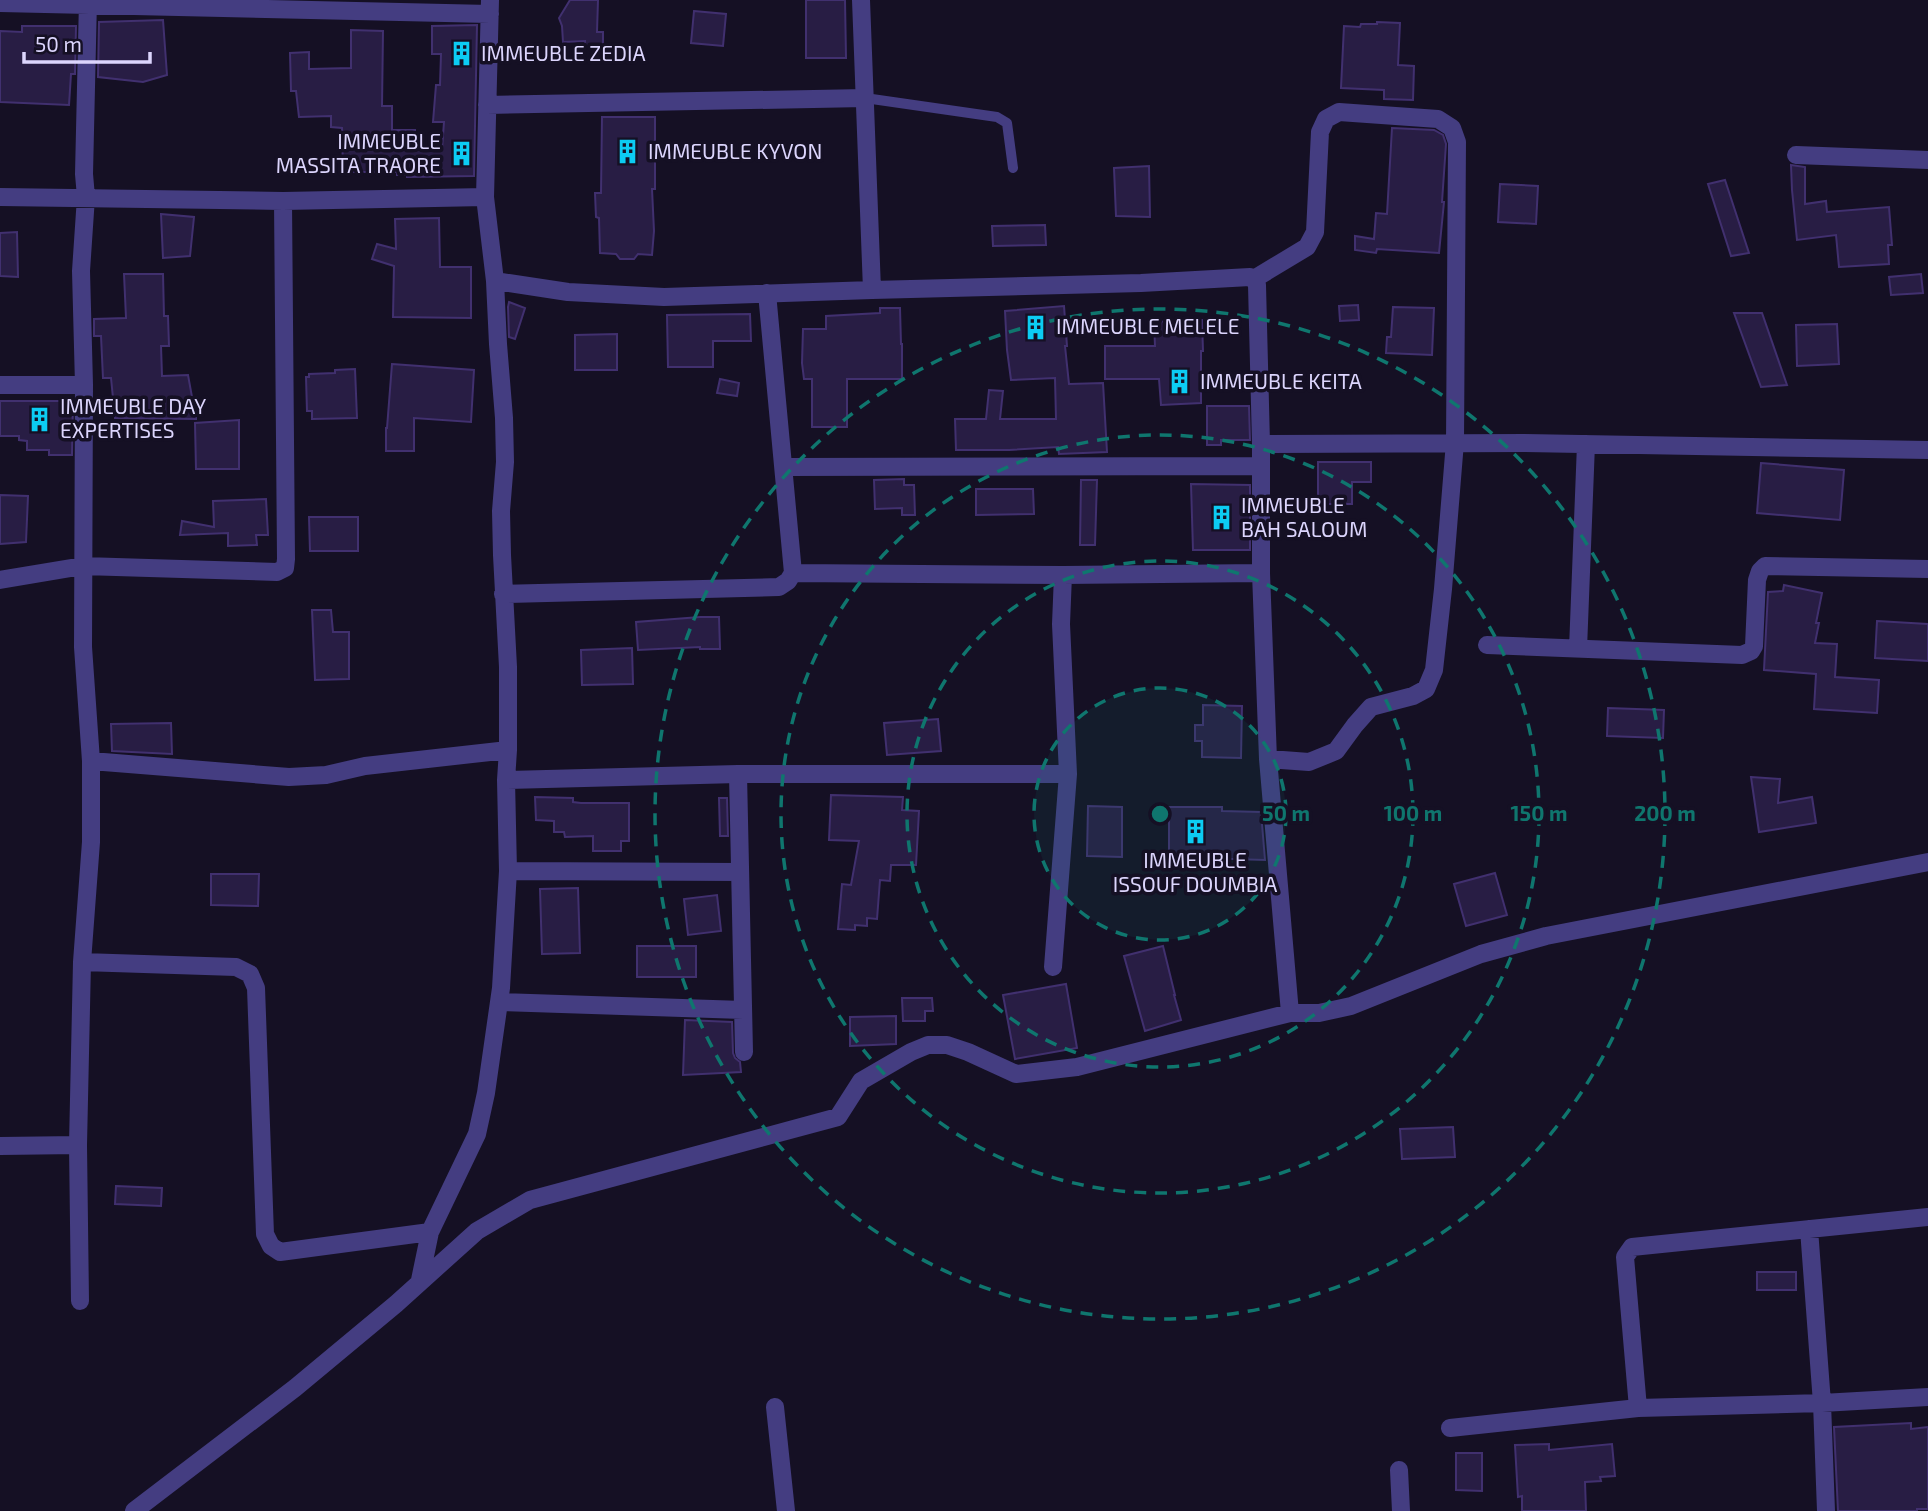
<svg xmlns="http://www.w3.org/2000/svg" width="1928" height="1511" viewBox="0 0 1928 1511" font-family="'Exo 2',sans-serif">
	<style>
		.building { fill: #281d44; stroke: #41306f; stroke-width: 2 }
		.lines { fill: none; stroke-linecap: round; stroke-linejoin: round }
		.lane { stroke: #443d81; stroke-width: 10 }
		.street { stroke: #443d81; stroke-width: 18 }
		.ring { fill: none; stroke: #0f766e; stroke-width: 3.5; stroke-dasharray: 12 9 }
		.labels { text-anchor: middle; stroke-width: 7; stroke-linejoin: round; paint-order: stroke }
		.poi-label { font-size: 21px; fill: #dcd5fd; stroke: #151024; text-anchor: start }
		.centre { fill: #0f766e; stroke: #151024; stroke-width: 3.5 }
		.ring-label { font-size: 21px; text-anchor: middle; font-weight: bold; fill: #0f766e; stroke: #151024; stroke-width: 7; stroke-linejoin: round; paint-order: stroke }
	</style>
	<rect width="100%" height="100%" fill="#151024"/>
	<path class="building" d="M570,0H598L597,32H603V46L585,45V41L563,42L562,26L559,18Z
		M806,0H845L846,58H806Z
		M694,11L726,14L723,46L691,43Z
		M163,20L167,75L143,82L98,77L99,22Z
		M1377,22L1400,23L1398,65L1414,66L1413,100L1384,99V90L1341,88L1344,26L1360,27L1361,24H1377Z
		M477,25L474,176L407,177V175H397V172H343L342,128L331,127V116L299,117L296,91H291L290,53L309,52V69L351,68V30L383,31L382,106H392V130H415V149H442L444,122H433L436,85H440L441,54H432V26Z
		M22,26H76L75,74H71L69,105L0,102V31L22,32Z
		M602,117H655V189H652L654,231L652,255L638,254L634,259H620L616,254L600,253L599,218L596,217L595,193H601Z
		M1392,128L1434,130L1443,135L1446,144L1442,202H1444L1439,253L1377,249L1376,253L1355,250V236L1374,239L1376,213L1387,214Z
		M1791,165L1805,167V204L1826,201L1827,212L1889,207L1892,245H1888L1889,264L1839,267L1836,235L1797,240L1792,190Z
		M1149,166L1150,217L1116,216L1114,168Z
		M1725,180L1749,253L1731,256L1708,184Z
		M1500,184L1538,186L1536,224L1498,222Z
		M161,214L194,217L190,256L163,258Z
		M439,218L440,267H471V318L393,317L394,266L372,259L377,244L396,249L395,219Z
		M1045,225L1046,245L993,246L992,226Z
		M17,232L18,277L0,276V233Z
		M124,274H163L164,316H168L169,346H161L162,376L188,375L192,397H196V419L115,418L111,378H103L101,336H94V319L126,318Z
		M1921,274L1923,293L1891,295L1889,277Z
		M509,302L525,308L515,339L509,337L508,307Z
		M1358,305L1359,320L1340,321L1339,306Z
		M1064,306L1067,346H1065L1069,384L1103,383L1107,452L1059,454L1058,447L1009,450H956L955,419H986L989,390L1003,391L1000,419H1056L1055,378L1011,380L1007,350L1005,311Z
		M1393,307L1434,308L1432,355L1386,353L1387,337H1391Z
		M880,308H900L901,344H902V379H847V427H812V379H804L802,363L803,329H826V316L880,313Z
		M1734,313H1762L1787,385L1761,387Z
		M750,314L751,341H713V367H668L667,315Z
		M1202,320L1203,351H1201V403L1161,405L1159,379H1105V346H1155L1154,322Z
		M1837,324L1839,364L1797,366L1796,325Z
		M617,334V370H575V335Z
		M392,364L474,370L471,422L414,418V451H386V428H387Z
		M355,369L357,418L312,419V411H307L306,377H309V374L335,373V370Z
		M720,379L739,383L737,396L717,393Z
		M0,401H73L72,455H49V450H27V441L19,440V436H0Z
		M1207,406H1249L1250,440H1221V445H1207Z
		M239,420V469H196L195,423Z
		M1318,462H1371V482H1352V504H1318Z
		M1761,463L1844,470L1840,520L1757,513Z
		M904,479V485H914L915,515H902V508L875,509L874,480Z
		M1081,480H1097L1095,545H1080Z
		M1191,484L1250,485V550H1193Z
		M976,489H1033L1034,514L976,515Z
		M0,495L28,496L26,542L0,544Z
		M266,499L268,535H256L257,545L228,546V533L180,535L182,521L214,527L213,501Z
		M309,517H358V551H310Z
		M1784,585L1822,593L1816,623H1819L1815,643L1837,644L1835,677L1879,680L1877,713L1814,709L1816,674L1764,670L1768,592L1783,591Z
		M312,610H331L333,632H349V679L315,680Z
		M700,617H719L720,649H700V647L638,650L636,622Z
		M1877,621L1928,624V661L1875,658Z
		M632,648L633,684L582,685L581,650Z
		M1203,705L1242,706L1241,758L1202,757V741H1195V725H1203Z
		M1608,708L1664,710L1663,738L1607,736Z
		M938,719L941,751L887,755L884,723Z
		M171,723L172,754L112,751L111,724Z
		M1751,777L1780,779L1778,803L1812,797L1816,823L1759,832Z
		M831,795L903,797L902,810L919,811L916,865H891L890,881L880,880L877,919L867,918V926L855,925V930L838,929L842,884L851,885L859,841L829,840Z
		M535,797L573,798V802L581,803H629V841H621V851H593V836L565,837L564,832H554V821L536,820Z
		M719,798H727L728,836H720Z
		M1088,806L1122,807V857L1087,856Z
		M1169,807H1222V811L1261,812L1265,860L1169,857Z
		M1495,873L1507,915L1466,926L1454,884Z
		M211,874H259L258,906L211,905Z
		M578,888L580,953L542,954L540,889Z
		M717,895L721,931L688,935L684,899Z
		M637,946H696V977H637Z
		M1163,946L1175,995H1174L1181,1020L1145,1031L1124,956Z
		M1066,984L1077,1048L1015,1059L1003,995Z
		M902,998H932L933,1011H925V1021H903Z
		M896,1016V1044L850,1046V1017Z
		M685,1020L732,1022L733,1053L735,1058L740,1062L741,1072L683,1075Z
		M1453,1127L1455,1157L1402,1159L1400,1129Z
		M116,1186L162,1188L161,1206L115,1204Z
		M1757,1272H1796V1290H1757Z
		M1911,1423V1429L1928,1427V1509H1917V1511H1838L1834,1427Z
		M1549,1444V1450L1612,1444L1615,1476L1600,1477L1601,1481L1585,1482L1586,1511H1522V1496L1518,1497L1515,1445Z
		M1456,1453H1482V1491L1456,1490Z"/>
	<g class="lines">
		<path class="lane" d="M865,98L997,117L1007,123L1013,168"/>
		<path class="street" d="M861,0L872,290
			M0,3L490,14
			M487,105L865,98
			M1796,155L1928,160
			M0,197L283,201L485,197
			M1254,279L1307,247L1315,232L1320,132L1326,119L1339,112L1438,119L1452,128L1457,142L1455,442L1443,589L1434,670L1426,689L1413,696L1371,707L1355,725L1336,751L1309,762L1268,759
			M495,281L568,292L664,297L872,290L1141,283L1250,277L1254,279L1257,285L1261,444
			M0,385H84
			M784,467L1261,466
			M793,573L1063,575L1261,573
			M0,580L83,566L277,572L285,568L286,559L283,201
			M503,594L779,587L788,581L793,573L767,293
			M1487,645L1742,655L1751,651L1754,646L1757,580L1760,571L1765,566L1928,569
			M1578,649L1586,444
			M91,761L289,777L326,775L365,766L508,750
			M738,774L744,1052
			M506,780L738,774H1068
			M508,871L740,872
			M82,962L236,967L250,974L256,988L265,1234L271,1246L280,1252L430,1232
			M1053,967L1068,774L1061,624L1063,575
			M499,1002L743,1010
			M1290,1013L1268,759L1261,573V444L1525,443L1928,450
			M0,1146L78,1145
			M1809,1229L1822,1403L1826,1511
			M420,1280L430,1232L477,1134L486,1093L501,988L508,871L506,780L508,750V667L502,555L501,511L505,462L504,418L498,344L495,281L485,197L490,0
			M80,1301L78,1145L82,962L91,842V761L83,647L84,385L81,271L86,197L84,174L88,0
			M775,1407L786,1511
			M1638,1408L1625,1257L1632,1247L1928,1217
			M1450,1428L1638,1408L1822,1403L1928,1397
			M1399,1470L1401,1511
			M134,1511L295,1388L396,1304L477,1231L530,1200L838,1117L861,1081L911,1052L928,1045H947L968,1052L1016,1074L1077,1067L1290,1013H1319L1351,1006L1481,954L1546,936L1928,862"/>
	</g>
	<circle cx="1160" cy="814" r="126" fill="#0f766e" fill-opacity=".12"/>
	<g class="ring">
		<circle cx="1160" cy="814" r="126"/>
		<circle cx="1160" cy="814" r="253"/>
		<circle cx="1160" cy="814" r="379"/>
		<circle cx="1160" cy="814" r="505"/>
	</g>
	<defs>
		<symbol id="building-bare" viewBox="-9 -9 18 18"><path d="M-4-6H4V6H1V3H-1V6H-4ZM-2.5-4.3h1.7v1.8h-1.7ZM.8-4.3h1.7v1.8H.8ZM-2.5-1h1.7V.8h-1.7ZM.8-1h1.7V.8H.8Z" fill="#0cccf3" stroke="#151024" stroke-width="2.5" paint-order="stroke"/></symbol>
	</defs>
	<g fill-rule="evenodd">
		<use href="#building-bare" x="444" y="36" width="35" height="35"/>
		<use href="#building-bare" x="610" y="134" width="35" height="35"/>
		<use href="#building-bare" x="444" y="136" width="35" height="35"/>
		<use href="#building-bare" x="1018" y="310" width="35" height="35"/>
		<use href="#building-bare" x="1162" y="364" width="35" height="35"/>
		<use href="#building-bare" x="22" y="402" width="35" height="35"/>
		<use href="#building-bare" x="1204" y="500" width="35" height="35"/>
		<use href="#building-bare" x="1178" y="814" width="35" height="35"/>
	</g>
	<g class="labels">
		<g class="poi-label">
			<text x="481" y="61">IMMEUBLE ZEDIA</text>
			<text x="441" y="149" text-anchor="end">IMMEUBLE<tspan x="441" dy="24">MASSITA TRAORE</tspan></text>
			<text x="648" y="159">IMMEUBLE KYVON</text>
			<text x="1056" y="334">IMMEUBLE MELELE</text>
			<text x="1200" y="389">IMMEUBLE KEITA</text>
			<text x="60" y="414">IMMEUBLE DAY<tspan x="60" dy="24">EXPERTISES</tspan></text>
			<text x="1241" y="513">IMMEUBLE<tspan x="1241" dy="24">BAH SALOUM</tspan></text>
			<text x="1195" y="868" text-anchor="middle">IMMEUBLE<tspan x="1195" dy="24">ISSOUF DOUMBIA</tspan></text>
		</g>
	</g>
	<circle cx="1160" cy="814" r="10" class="centre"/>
	<g class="ring-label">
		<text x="1286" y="821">50 m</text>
		<text x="1413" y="821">100 m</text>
		<text x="1539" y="821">150 m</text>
		<text x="1665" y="821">200 m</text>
	</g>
	<path d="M24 52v10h126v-10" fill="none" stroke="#dcd5fd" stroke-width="3.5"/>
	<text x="35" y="52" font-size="21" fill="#dcd5fd" stroke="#151024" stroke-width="5" paint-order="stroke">50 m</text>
</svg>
